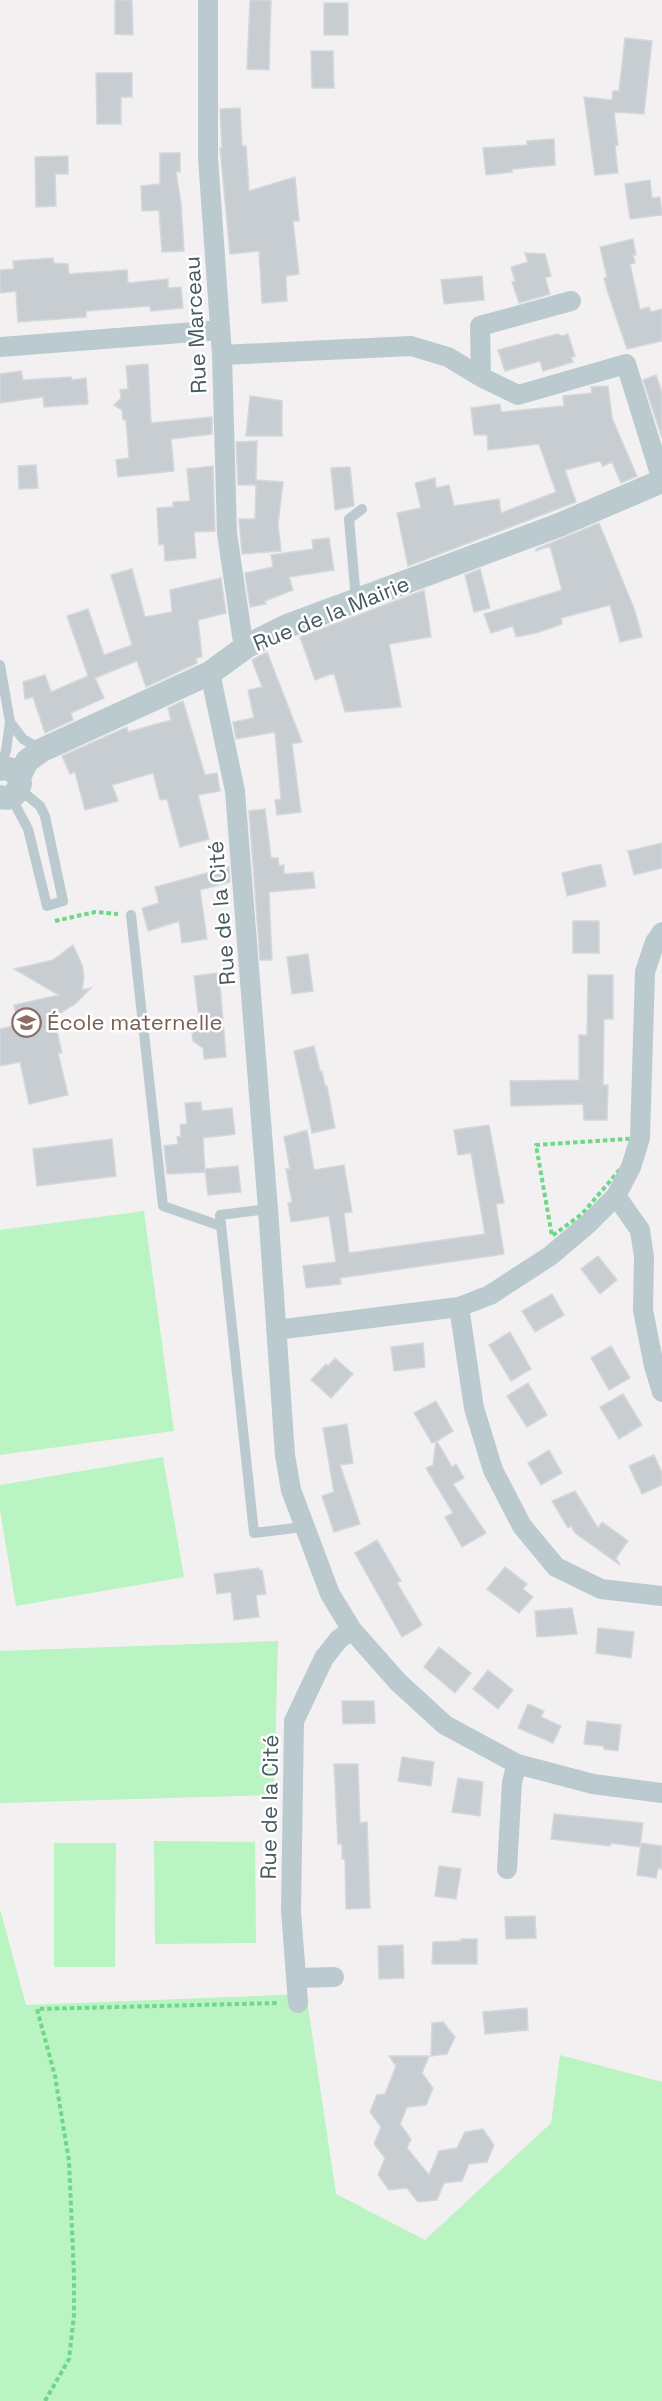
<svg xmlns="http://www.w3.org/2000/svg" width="662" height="2401" viewBox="0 0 662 2401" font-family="'Space Grotesk',sans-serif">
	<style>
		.green { fill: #baf4c2 }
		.building { fill: #c7cdd0; stroke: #d4d8dc; stroke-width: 1.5 }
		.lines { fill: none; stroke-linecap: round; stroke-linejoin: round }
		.path { stroke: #6ed789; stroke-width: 4; stroke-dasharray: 4.5 3; stroke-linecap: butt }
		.service { stroke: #bacacf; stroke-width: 10 }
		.minor { stroke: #bacacf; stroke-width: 20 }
		.tertiary { stroke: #bacacf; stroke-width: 24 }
		.labels { text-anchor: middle; stroke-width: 5; stroke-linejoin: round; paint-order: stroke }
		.street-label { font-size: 22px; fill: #465a60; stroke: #fff }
		.education-label { font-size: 22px; fill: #785e54; stroke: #fff; text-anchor: start }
	</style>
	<rect width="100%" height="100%" fill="#f3f0f1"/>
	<path class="green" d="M144,1211L174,1431L0,1455V1230Z
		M163,1457L184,1577L16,1606L0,1510V1485Z
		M278,1641L274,1795L0,1803V1651Z
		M154,1841L255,1842L256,1943L155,1944Z
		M54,1843H116L115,1967H54Z
		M0,1909L26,2005L306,1994L336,2194L425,2240L551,2123L560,2055L662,2082V2401H0Z"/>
	<path class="building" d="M115,0H132L133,35L115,34Z
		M250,0H271L269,70L247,69Z
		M324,3H348V35H324Z
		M625,38L652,41L644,114L614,112L618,145L615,146L618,173L595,175L584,97L612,100L613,91H619Z
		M311,51H333L334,88H312Z
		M96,73H132V97H121V124H97Z
		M240,108L242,146H246L249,191L295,177L299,221H293L299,274L286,276L287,301L262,303L259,251L230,254L220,148H222L220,109Z
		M554,139L555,165L512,169V172L486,175L483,148L527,145V141Z
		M160,153H180V172H176L181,203L184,251L162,252L159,210L142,211L141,186L160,184Z
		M68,156V174H55L56,206L36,207L35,157Z
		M650,180L652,198L660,197L662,215L630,219L625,184Z
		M633,239L636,255H633L635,263L630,264L640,310L649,307L651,312L662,309V341L627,349L608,293L604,278L607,277L600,247Z
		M525,253L545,254L551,276L545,278L550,294L519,303L512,282L515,281L511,267L528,262Z
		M53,258L54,263L68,264L69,274L127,270L128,283L168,279V288L181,287L183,308L151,311L150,306L86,311V317L18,322L16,291L0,293V270L14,269L13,261Z
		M482,276L484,300L444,304L441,280Z
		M557,334L562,336L568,334L575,356L571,357L573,362L543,371L540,361L505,371L498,350Z
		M148,364L151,423L212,417V434L171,439L174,471L118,477L116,460L129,458L126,420H123L122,410L114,405L121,398L120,390L128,389L126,366Z
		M21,371L23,380L71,377L72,380L86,378L88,404L44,407L43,397L0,403V374Z
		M656,375L662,392V438L643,380Z
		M608,386L612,418L637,476L621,483L612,462L603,466L600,461L565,470L576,502L408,566L397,513L421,508L415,483L435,478L436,488L449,485L454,506L499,499L501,513L556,492L539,444L488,450L487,435H474L471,408L500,404L501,412L564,406L563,396L592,393L591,387Z
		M250,396L282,401V436H246Z
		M257,441L256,480L283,482L278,524L281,551L242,554L239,519H255L256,485H238L236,442Z
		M36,465L38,488L19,489L18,466Z
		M213,466L215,531L194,532L196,558L165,561L164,544L159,545L157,508L173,507V502L190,501L187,469Z
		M350,467L354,506L335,510L331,468Z
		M599,523L635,611L642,637L620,642L610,605L561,618L562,624L536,633L516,637L513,626L491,633L484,614L562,590L550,546L536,551V549Z
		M329,538L334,570L289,577L293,590L265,601L266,604L250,607L245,573L273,567L271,555L313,549L312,540Z
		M132,569L145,617L172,612L170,590L221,578L226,613L198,620L202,657L196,658L197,663L146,687L137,661L95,678L104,698L71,713L73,720L45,733L33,697L25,699L23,682L45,675L51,692L88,676L67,616L88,609L104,655L132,645L111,575Z
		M480,569L490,608L474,612L465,575Z
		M424,590L431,637L389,644L401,707L345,712L334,673L315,680L300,637Z
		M267,652L302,742L292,744L301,812L277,815L275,800L281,799L275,732L236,739L233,722L254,718L248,690L262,687L252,660Z
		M183,701L205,775L217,773L220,791L198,795L209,839L180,847L167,799L160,800L153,773L112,785L118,801L85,810L75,772L70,774L62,756L127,727L128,732L171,720L168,708Z
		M265,809L271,858H278L279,866L284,865V874L313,872L315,888L269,892L272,960H260L249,811Z
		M662,843V868L634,875L628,851Z
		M595,865H601L606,886L567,896L562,873Z
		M229,867L230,882L200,890L207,939L182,943L179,921L148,931L142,908L159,903L155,887Z
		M573,921H599V953H573Z
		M73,945L82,965L84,977L82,990L91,988L75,1004L54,1017L62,1053H58L68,1095L29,1104L20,1062L0,1066V1029L18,1025L14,1005L59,995L14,969L53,960Z
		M308,954L313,991L292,994L287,957Z
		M219,973L226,1057L204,1059L203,1048L193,1041L191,1027L199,1018L194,976Z
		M588,975H613V1019H604L603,1085H608L607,1120H584L583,1104L511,1106L510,1081L579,1080V1035H587Z
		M314,1046L320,1071H322L325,1086H327L335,1128L312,1133L294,1051Z
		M201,1102L202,1111L232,1108L235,1134L203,1138L205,1172L167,1174L164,1146L178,1144L177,1137L181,1136L180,1125L187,1124L185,1103Z
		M489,1125L504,1203L496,1204L504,1254L340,1278L341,1284L306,1288L303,1266L336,1262L329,1216L291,1222L288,1203L292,1202L286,1169H290L284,1137L307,1130L314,1170L344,1165L352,1212L344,1213L349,1253L485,1234L471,1153L458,1155L454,1130Z
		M112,1139L116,1176L37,1186L33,1149Z
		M238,1166L241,1192L208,1195L205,1169Z
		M598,1256L617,1280L600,1294L581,1269Z
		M552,1294L564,1315L535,1332L522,1311Z
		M510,1332L531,1369L511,1381L489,1345Z
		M423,1343L425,1367L394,1371L391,1347Z
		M611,1346L630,1378L609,1390L591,1358Z
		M335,1358L353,1374L331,1398L311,1380L326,1364L328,1366Z
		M528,1383L547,1415L527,1427L507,1396Z
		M623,1394L642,1425L619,1439L600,1407Z
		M436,1401L453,1431L437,1441L452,1467L456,1464L464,1478L453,1484L486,1533L462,1547L445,1517L453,1513L426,1468L433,1465L436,1441L432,1443L414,1413Z
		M347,1424L353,1463L340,1465L360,1524L334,1532L322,1496L334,1492L323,1428Z
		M549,1450L562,1473L541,1485L528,1463Z
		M654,1455L662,1473V1485L642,1494L629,1466Z
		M575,1491L598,1528L602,1522L628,1541L616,1558L620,1565L575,1533L571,1526L568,1528L552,1501Z
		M377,1540L401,1581L397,1583L422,1625L402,1637L355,1553Z
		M505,1567L527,1584L523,1589L533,1597L519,1613L487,1589Z
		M259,1568V1570H262L266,1594L256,1595L259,1617L234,1620L231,1592L217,1594L214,1574Z
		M572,1608L577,1634L537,1637L535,1611Z
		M598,1628L634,1632L631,1658L596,1653Z
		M439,1647L471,1673L455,1693L424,1667Z
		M488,1670L513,1690L498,1709L473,1689Z
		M342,1701H374L375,1723L343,1724Z
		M528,1704L544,1711L541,1717L561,1726L553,1743L518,1728Z
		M587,1721L621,1725L618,1751L604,1749V1746L584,1744Z
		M402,1757L434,1762L431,1786L398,1781Z
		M334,1764H358L360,1823L367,1822L370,1908L346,1909L345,1859H342V1844H338Z
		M458,1778L483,1782L480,1816L452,1812Z
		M554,1814L643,1823L640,1847L611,1843L610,1846L551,1839Z
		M641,1843L662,1846V1869L658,1868L656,1878L637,1875Z
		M439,1866L461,1869L456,1899L435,1896Z
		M535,1916L536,1938L506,1939L505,1917Z
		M461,1939H477V1964H432L433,1942L461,1941Z
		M403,1945L404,1978L379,1979L378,1946Z
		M527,2008L528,2030L485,2034L483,2012Z
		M443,2022L455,2037L447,2054L431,2056L432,2023Z
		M389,2056H429L422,2073L433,2088L426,2105L407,2107L400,2124L411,2139L407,2148L429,2175L439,2151L457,2148L465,2132L483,2129L494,2145L487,2162L469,2164L462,2181L444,2183L437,2200L418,2202L407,2188L389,2190L378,2175L385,2158L374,2144L381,2127L370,2112L377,2095L385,2094L396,2066Z"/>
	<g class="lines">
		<path class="path" d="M55,921L95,912L118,914
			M640,1138L622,1167L582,1214L552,1236L536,1145Z
			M45,2401L69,2359L74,2315V2275L69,2161L55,2076L37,2009L279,2003"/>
		<path class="service" d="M356,600L349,519L362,509
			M0,665L10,722
			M0,767L6,751L10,722L23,739L42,750
			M11,797L28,829L47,906L63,901L45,816L40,806L19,789
			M131,915L163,1206L221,1226
			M268,1209L220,1215L254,1533L303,1527"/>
		<path class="minor" d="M208,0V158L222,355L227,533L242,636L247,646
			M571,301L480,326L481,377L518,395L626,364L662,480
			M0,347L220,330
			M222,355L411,346L448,357L481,377
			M210,673L235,791L268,1209L285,1455L291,1490L330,1594L352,1630L398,1682L445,1725L517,1764L593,1784L662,1793
			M616,1196L640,1230L644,1257L643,1310L654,1366L662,1392
			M459,1307L474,1408L493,1470L522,1526L556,1567L601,1589L662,1596
			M276,1330L459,1307L490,1295L550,1256L589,1223L616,1196L631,1167L640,1138L645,972L655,942L662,932
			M507,1869L512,1782L517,1764
			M296,1978L334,1977
			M298,2003L291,1911L294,1721L324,1658L339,1639L352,1630"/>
		<path class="tertiary" d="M0,769C11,767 18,772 20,783C18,794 11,800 0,797
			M19,777L27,761L42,750L210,673L247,646L287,626L559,525L662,481"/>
	</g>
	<defs>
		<symbol id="school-ring" viewBox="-11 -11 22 22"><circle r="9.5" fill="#fff" stroke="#8d6e63" stroke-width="1.5"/><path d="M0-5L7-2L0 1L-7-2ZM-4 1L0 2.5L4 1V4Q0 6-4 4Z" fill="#8d6e63"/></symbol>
	</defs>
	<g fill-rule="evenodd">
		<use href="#school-ring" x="10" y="1006" width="33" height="33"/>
	</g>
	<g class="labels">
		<g class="street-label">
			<text transform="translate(195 325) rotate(-93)" y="8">Rue Marceau</text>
			<text transform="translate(331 613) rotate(-22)" y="8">Rue de la Mairie</text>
			<text transform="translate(221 913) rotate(-95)" y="8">Rue de la Cité</text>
			<text transform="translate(269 1807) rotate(-89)" y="8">Rue de la Cité</text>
		</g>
		<g class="education-label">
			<text x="47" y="1030">École maternelle</text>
		</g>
	</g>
</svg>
